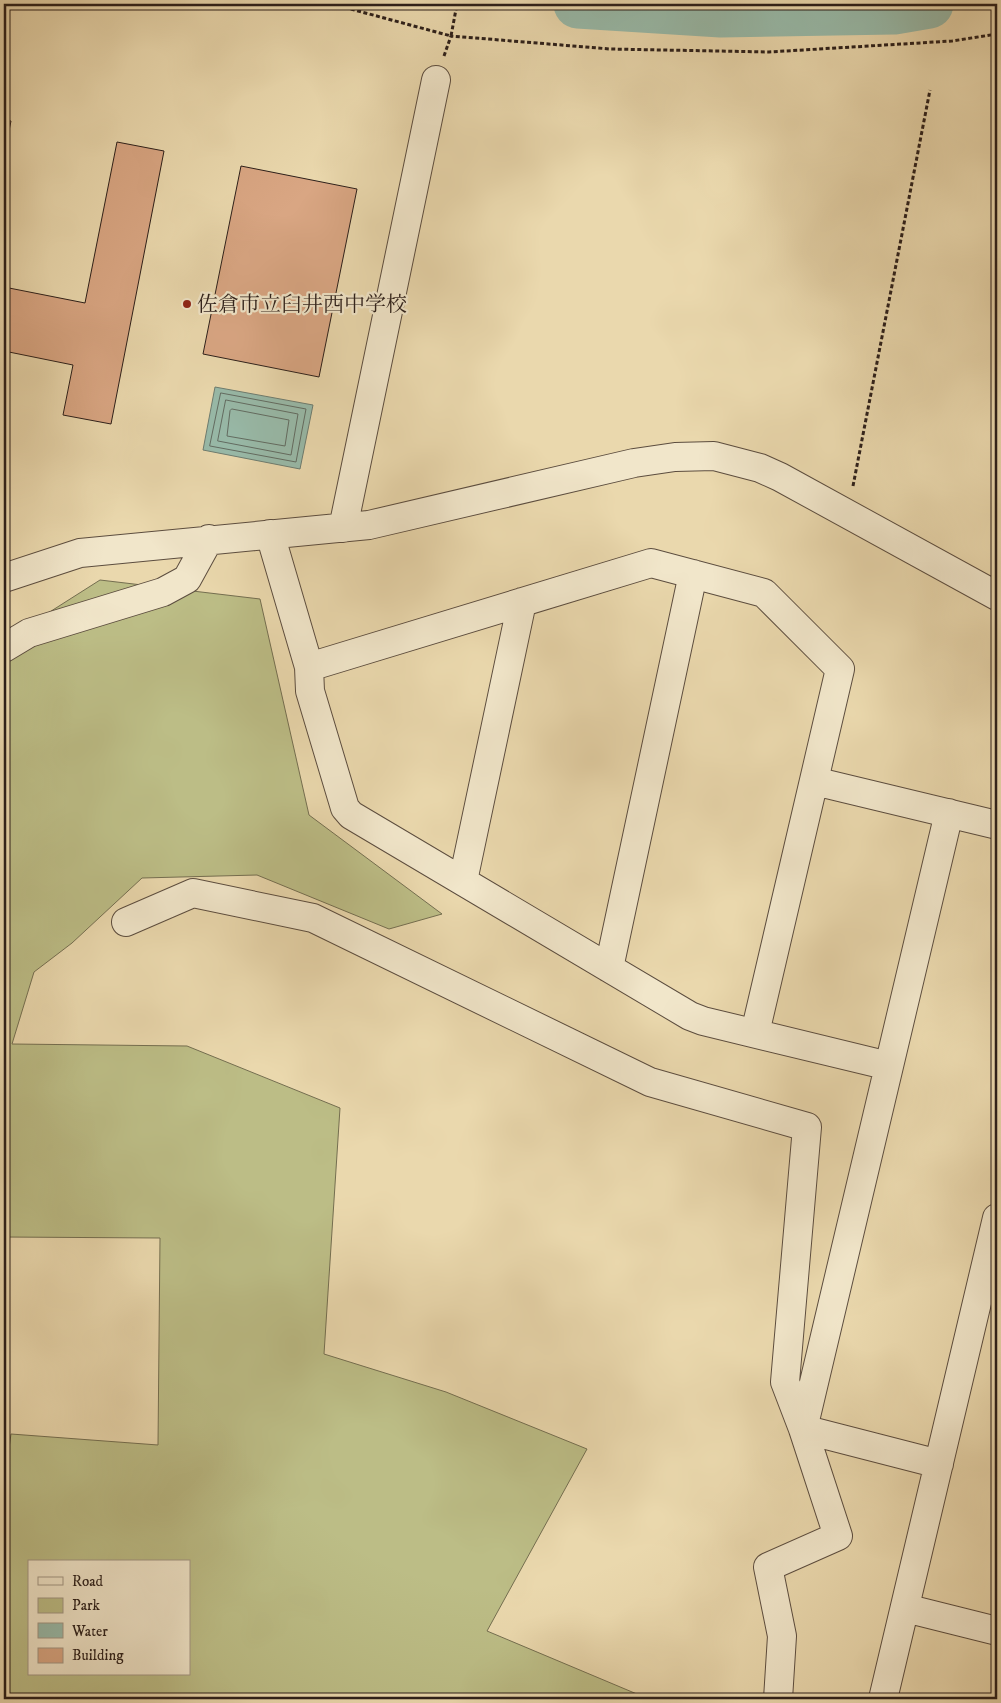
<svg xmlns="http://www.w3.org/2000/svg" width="1001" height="1703" viewBox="0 0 1001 1703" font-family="'IM FELL DW Pica','Noto Serif JP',serif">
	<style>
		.green { fill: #bcbd86; stroke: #746e50; fill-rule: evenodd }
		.water { fill: #98baa9; stroke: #6d7c70 }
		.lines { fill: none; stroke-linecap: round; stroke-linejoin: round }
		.shore { stroke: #626c62; stroke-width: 1 }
		.river { stroke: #98baa9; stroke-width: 49 }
		.building { fill: #d9a683; stroke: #2c1f1a }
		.street-casing { stroke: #5c4d3f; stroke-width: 30 }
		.path { stroke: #2c1f1a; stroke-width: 3; stroke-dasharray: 4 2.5; stroke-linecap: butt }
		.street { stroke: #f1e6ca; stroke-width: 28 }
		.poi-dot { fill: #8f2418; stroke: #f1e6ca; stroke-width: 2 }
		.labels { text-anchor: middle; stroke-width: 4.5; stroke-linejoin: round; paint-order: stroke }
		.poi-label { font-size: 21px; fill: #2c1f1a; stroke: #f1e6ca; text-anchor: start }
	</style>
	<rect width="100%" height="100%" fill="#ead8ad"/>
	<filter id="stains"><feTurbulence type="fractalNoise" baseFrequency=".004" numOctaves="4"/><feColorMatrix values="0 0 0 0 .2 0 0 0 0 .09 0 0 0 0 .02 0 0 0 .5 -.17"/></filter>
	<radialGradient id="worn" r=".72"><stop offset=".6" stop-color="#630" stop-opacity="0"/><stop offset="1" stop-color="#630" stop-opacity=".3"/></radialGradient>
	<path class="green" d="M100,580L260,599L309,815L442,914L389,929L257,875L142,878L72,943L34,972L12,1044L187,1046L340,1108L324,1354L446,1392L587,1449L487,1631L644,1697V1699H15L4,1694V1484L11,1434L158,1445L160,1238L4,1237V641ZM29,1562H189V1674H29Z"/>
	<path class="water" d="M215,387L313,405L300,469L203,450Z"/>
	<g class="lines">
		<path class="shore" d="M221,393L306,409L296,462L210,446Z
			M226,400L298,414L291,455L218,441Z
			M232,409L289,420L285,446L227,436L230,411Z"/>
		<path class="river" d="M578,4L721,13L894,10L929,4"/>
	</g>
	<path class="building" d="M4,120L11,121L4,155Z
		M117,142L164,151L111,424L63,415L73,365L4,351V287L85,303Z
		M241,166L357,189L319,377L203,354Z"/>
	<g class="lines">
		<defs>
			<path id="street" d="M343,528L436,80
				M270,534L309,667L310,691L345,808L351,815L690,1016L703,1021L889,1066
				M4,578L80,553L369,525L634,463L675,457L714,456L760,468L780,477L997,596
				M4,648L29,633L163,592L187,579L209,539
				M309,667L651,563L764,593L840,669L755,1033
				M814,781L997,825
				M463,881L522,602
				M126,922L193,893L313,918L650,1082L807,1127L785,1382L803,1429L838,1536L768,1567L782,1636L778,1699
				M609,968L693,574
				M803,1429L949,813
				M803,1429L939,1464
				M905,1608L997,1631
				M883,1699L997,1218"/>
		</defs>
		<use href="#street" class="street-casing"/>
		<path class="path" d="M332,4L451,36L457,4
			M444,56L451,36L610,49L769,52L952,41L997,34
			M853,486L930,90"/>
		<use href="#street" class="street"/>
	</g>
	<circle class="poi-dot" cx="187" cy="304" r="5"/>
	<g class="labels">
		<g class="poi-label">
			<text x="197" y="311">佐倉市立臼井西中学校</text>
		</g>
	</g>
	<rect width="1001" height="1703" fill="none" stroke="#ead8ad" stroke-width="20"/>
	<rect x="5" y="5" width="991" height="1693" fill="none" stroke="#2c1f1a" stroke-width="2.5"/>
	<rect x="10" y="10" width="981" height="1683" fill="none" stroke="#2c1f1a"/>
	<rect x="28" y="1560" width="162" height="115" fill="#f1e6ca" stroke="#a29684"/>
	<rect x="38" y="1577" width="25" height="8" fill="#f1e6ca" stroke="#a29684"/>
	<text x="72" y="1586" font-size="15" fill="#2c1f1a">Road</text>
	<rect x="38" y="1598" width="25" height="15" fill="#bcbd86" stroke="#a29684"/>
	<text x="72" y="1610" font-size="15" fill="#2c1f1a">Park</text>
	<rect x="38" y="1623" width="25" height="15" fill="#98baa9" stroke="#a29684"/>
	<text x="72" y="1636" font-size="15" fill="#2c1f1a">Water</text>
	<rect x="38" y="1648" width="25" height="15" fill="#d9a683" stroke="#a29684"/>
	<text x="72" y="1660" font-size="15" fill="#2c1f1a">Building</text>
	<rect width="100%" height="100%" filter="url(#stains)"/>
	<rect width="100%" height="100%" fill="url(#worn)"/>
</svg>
